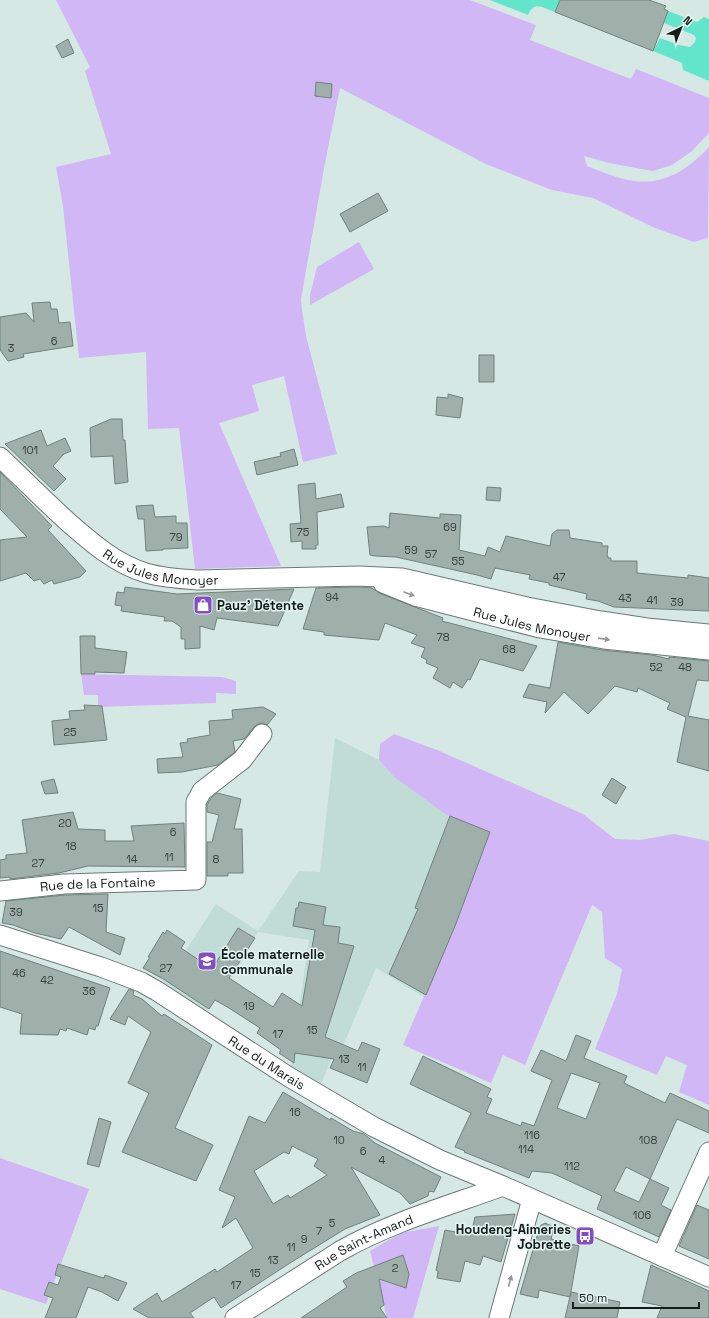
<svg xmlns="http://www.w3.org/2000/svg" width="709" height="1318" viewBox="0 0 709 1318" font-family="'Space Grotesk',sans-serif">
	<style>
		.built { fill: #c1dcd5 }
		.green { fill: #d1b7f5 }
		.water { fill: #63e5cc }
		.building { fill: #9fb0ab; stroke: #71817d; fill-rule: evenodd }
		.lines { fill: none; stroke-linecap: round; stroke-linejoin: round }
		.minor-casing { stroke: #6a7a76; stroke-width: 21 }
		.minor { stroke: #fff; stroke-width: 19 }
		.oneway { fill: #969998 }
		.labels { text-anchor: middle; stroke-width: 3; stroke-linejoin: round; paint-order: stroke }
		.number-label { font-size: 11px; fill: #38413e }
		.street-label { font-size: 13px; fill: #151c1a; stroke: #e3f5f0 }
		.poi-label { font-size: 13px; font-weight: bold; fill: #151c1a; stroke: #e3f5f0; text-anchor: start }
	</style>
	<rect width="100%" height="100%" fill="#d6e8e3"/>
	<path class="built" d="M335,738L379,760L394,777L486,833L453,928L424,997L376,968L343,1046L338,1044L327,1069L317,1094L289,1077L309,940L258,932L201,1019L157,991L176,962L184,953L216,904L258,931L299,871L320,872Z"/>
	<path class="green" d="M56,0H470L536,25L530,40L631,79L636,69L709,98V133L692,151L672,165L653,171L609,163L584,156L587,166C601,171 618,179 634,181C666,185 688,169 709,147L708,238L694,242L655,228L593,198L552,190L486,164L340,88L324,168L301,299L302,310L306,336L337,454L303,462L284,376L252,385L259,411L219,423L281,566L195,569L179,428L148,429L146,352L79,358L63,206L56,167L111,154L85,71L90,67Z
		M359,242L374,269L310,305V295L317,267Z
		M81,674L222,677L236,681V694L216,693V703L98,707V695H84Z
		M394,734L437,750L583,814L615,839L640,840L674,834L709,841V1105L679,1092L687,1065L666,1056L657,1075L595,1049L617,994L622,969L605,958L602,912L592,905L525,1065L503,1055L491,1083L403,1045L453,929L486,833L447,815L394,777L379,760L380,744Z
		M0,1158L89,1189L46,1304L0,1289Z
		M439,1226L413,1318H387L370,1251L401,1233Z"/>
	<path class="water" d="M490,0H560L555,12C543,8 534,0 528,15Z
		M668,11L697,22L704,17L709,19V81L683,70L682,63L653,51L660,38L679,45L690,47L695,42L696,38L694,35L664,23Z"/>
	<path class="building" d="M560,0H649L666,6L664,9L668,11L653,51L555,12Z
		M68,39L74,53L62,58L56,46Z
		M316,82L332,84L331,98L315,96Z
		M378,193L388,211L350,232L340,214Z
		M50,302L51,309H57L59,323L70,322L73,346L23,354L24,357L8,361L0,350V317L26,313L34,322L32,303Z
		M479,355H494V382H479Z
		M448,394L463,398L460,418L436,415L437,397L448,398Z
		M111,419H122L123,440H125L128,482L115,484L113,456L91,457L90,428Z
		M41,430L47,446L65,438L71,451L64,454L53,466L66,479L54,491L5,444Z
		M294,449L298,465L257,475L254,462L281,456L280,453Z
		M0,472L52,526L48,530L86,571L80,577L54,584L52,580L44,584L40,579L34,581L26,573L0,581V540L27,537L0,509Z
		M315,483L316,499L341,494L344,507L317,512L318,545H316V549H302V541L291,542L290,524L301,523L298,485Z
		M487,487L501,488L500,501L486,500Z
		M153,505L155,517L176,516V523H187L188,548L163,549V550L146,551L144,519H138L136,506Z
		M390,513L440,518V514L461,515L459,550L485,556L488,547L500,552L506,536L550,546L552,534L557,530H569L570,538L602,543V546H608L607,556H608V558H611V561H637V573L688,578V575L709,578V611L614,607L598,601L586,599L587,594L549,585V583L529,579L530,575L495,568L491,579L477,575L396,557L375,556L370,555L367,527L384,526L389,528Z
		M125,587L177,594L294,589L278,626L217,618L214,630L200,626V648L185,649V639H181V627L172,621H164L165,617L121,611L122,606L115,605L117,592L124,593Z
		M359,587L372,588L379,593L443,618L442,621L537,646L523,671L480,659L470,680L468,679L462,688L453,682L450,688L433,678L438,668L426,663L427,660L421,657L425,648L411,643L417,635L385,623L379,640L324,635V632L303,629L316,588Z
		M80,636H95V648L127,652L124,673L95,672V674H81Z
		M558,642L602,650L652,655L669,659V657L709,661V681L697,680L688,716L709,720V771L677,762L686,717L667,709L670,703L638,688L637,692L615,686L588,714L564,692L545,713L547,702L523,697L529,684L550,688Z
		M84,705L102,706L107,740L54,745L52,721L70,719L69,711L85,710Z
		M263,707L276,714L267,725L263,723L258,724L254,727L244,739L233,741L235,752L218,765L182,772L158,773L157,759L183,757L180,743L188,742L187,739L210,735L209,721L233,719L232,710Z
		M612,778L626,787L616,804L602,795Z
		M54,779L58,793L45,794L41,782Z
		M217,793L241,799L234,829H242L243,873H228V876H207V842H212L219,815L207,812V805L211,798Z
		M73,812L78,829L105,830V841H134L131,826L184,823L185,867L88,866L59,873L10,879V877L0,878V860L6,859V855L27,853L22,820Z
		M450,816L490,832L455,926L426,995L389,974L418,909L415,908Z
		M108,894L106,932L125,938L120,955L69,927L61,939L35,933L13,925L2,923L6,901L65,895Z
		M299,902L326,907L323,925L340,927L338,943L354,946L325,1037L358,1051L362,1042L380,1049L367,1083L330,1068L334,1059L295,1053L294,1063L279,1053L281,1050L257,1033L260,1028L229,1008L215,1000L209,1009L165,980L143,968L150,957H148L163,932L165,934L167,930L185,942L181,948L212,969L238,928L255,938L229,978L273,1007L282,993L302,1006L315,930L293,926L296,908H298Z
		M0,951L110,988L98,1026H96L95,1030L89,1028L87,1035L67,1028L66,1031L60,1029L58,1035L20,1034L22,1014L0,1007Z
		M129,989L134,991L133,995L142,999L162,1016L164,1014L212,1045L175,1128L213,1145L196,1181L122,1152L149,1093L128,1083L151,1032L128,1016L125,1025L110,1019Z
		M576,1035L591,1041L584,1058L627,1076L624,1083L665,1103L670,1093L709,1111V1133L677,1119L650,1179L626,1167L614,1191L639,1202L650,1179L669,1188L661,1205L671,1210L659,1237L597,1209L602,1196L552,1173L532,1171L529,1178L464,1152L465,1151L455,1147L471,1113L410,1084L423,1056L491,1089L487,1097L492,1099L486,1113L521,1126L522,1122L534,1126L552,1080L531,1071L541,1050L566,1061ZM571,1073L600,1083L586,1119L557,1108Z
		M283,1092L330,1120L331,1118L353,1131L364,1134L375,1143L441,1177L434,1192L429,1191L428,1196L410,1204L400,1193L351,1167L380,1215L345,1229L290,1263L221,1308L214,1297L190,1313L194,1318H149L133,1309L157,1293L162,1302L215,1269L217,1272L253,1248L236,1218L222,1228L235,1197L219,1190L249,1116L265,1123ZM292,1146L318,1159L314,1166L327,1175L290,1198L288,1195L273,1204L254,1171L284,1152L289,1154Z
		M99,1118L111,1122L99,1167L87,1164Z
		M697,1205L709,1210V1259L679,1246Z
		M515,1214L501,1262L483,1256L480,1265L465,1261L460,1282L437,1278L438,1271L436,1270L445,1230L471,1235L475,1217Z
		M545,1223L554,1227L551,1239L579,1246L570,1297L539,1290L538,1298L520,1294L540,1226Z
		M403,1255L409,1274L406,1288L379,1279L384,1305L380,1308L387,1318H301L347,1287L343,1281L358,1272H359Z
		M58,1264L104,1278L105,1275L127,1283L118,1301L102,1292L88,1287L76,1318H45L53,1298L44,1295L49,1282L58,1285L61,1277L55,1275Z
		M651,1265L709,1291V1318H657L662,1306L642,1302Z
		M571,1292L620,1302L617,1318H565Z"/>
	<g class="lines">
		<defs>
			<g id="minor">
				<path id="s1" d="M0,457C23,479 45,501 68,522C92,543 116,564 146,573C163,578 181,579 198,580L359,576L402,578L527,607L601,621L647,628L709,634"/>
				<path id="s2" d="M383,583L415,596L540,628L604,639L709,650"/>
				<path id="s3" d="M0,891L64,884L196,880V802L202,791L242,760L262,734"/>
				<path id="s4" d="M0,935L101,967L141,982L157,991L289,1077L374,1127L440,1160L503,1186L709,1277"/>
				<path d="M662,1256L709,1152"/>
				<path id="s5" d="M235,1318L340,1251C391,1222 448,1206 503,1186"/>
				<path d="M499,1318L532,1199"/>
			</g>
		</defs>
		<use href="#minor" class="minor-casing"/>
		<use href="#minor" class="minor"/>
	</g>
	<defs><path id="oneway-solid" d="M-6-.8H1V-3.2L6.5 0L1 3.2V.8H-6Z"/></defs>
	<g class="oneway">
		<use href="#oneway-solid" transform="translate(409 594) rotate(21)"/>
		<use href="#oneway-solid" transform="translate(604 639) rotate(8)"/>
		<use href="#oneway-solid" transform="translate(510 1281) rotate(-75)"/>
	</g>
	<defs>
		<symbol id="shop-square" viewBox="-11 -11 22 22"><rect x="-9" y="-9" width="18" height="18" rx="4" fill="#864cc3" stroke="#e3f5f0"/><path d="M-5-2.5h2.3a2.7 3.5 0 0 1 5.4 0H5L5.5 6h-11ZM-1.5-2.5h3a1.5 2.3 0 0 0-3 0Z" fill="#fff"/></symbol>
		<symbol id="school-square" viewBox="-11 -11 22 22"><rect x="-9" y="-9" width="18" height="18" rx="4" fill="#864cc3" stroke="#e3f5f0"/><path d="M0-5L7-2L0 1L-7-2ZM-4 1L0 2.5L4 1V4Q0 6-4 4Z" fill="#fff"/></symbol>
		<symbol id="bus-square" viewBox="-11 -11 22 22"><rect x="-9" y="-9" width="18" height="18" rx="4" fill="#864cc3" stroke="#e3f5f0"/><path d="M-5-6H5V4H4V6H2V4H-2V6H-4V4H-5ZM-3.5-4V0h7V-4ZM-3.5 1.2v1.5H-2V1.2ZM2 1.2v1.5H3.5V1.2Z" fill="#fff"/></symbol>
	</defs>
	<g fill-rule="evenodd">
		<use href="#shop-square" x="192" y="594" width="22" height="22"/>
		<use href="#school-square" x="196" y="950" width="22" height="22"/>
		<use href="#bus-square" x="574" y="1225" width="22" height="22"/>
	</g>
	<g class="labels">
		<g class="number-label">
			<text x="54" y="345">6</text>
			<text x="11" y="352">3</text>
			<text x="30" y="454">101</text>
			<text x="450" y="531">69</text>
			<text x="303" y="536">75</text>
			<text x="176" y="541">79</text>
			<text x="411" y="554">59</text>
			<text x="431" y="558">57</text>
			<text x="458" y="565">55</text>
			<text x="559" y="581">47</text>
			<text x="332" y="601">94</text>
			<text x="625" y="602">43</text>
			<text x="652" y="604">41</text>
			<text x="677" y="606">39</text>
			<text x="443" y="641">78</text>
			<text x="509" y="653">68</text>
			<text x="656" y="671">52</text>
			<text x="685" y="671">48</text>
			<text x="70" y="736">25</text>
			<text x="65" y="827">20</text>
			<text x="173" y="836">6</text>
			<text x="71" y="850">18</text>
			<text x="169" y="861">11</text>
			<text x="132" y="863">14</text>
			<text x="216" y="863">8</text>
			<text x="38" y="867">27</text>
			<text x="98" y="912">15</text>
			<text x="16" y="916">39</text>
			<text x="166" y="972">27</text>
			<text x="19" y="977">46</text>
			<text x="47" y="984">42</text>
			<text x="89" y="995">36</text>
			<text x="249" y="1010">19</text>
			<text x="312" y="1034">15</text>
			<text x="278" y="1038">17</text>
			<text x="344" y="1063">13</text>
			<text x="362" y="1071">11</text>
			<text x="295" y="1116">16</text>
			<text x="532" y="1139">116</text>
			<text x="339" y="1144">10</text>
			<text x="648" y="1144">108</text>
			<text x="526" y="1153">114</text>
			<text x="363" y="1155">6</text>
			<text x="382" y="1164">4</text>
			<text x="572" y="1170">112</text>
			<text x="642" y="1219">106</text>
			<text x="332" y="1227">5</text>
			<text x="319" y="1235">7</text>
			<text x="304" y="1243">9</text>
			<text x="291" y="1251">11</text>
			<text x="273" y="1264">13</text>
			<text x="395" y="1272">2</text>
			<text x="255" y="1277">15</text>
			<text x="236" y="1289">17</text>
		</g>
		<g class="street-label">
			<text dy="5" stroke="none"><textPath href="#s1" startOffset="201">Rue Jules Monoyer</textPath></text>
			<text dy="5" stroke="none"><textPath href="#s2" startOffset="155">Rue Jules Monoyer</textPath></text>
			<text dy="5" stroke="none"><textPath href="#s3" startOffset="98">Rue de la Fontaine</textPath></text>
			<text dy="5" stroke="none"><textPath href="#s4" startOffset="298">Rue du Marais</textPath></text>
			<text dy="5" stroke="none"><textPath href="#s5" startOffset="150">Rue Saint-Amand</textPath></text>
		</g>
		<g class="poi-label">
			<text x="217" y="610">Pauz' Détente</text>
			<text x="221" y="959">École maternelle<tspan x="221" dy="15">communale</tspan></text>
			<text x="571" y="1234" text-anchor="end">Houdeng-Aimeries<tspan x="571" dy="15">Jobrette</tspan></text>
		</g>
	</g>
	<g transform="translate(681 28) rotate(43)" stroke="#e3f5f0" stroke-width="3" paint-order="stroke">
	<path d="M0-3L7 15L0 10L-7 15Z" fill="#151c1a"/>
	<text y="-6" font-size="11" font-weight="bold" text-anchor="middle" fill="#151c1a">N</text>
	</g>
	<path d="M573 1302v6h126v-6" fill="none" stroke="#151c1a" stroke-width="2"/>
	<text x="579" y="1302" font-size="12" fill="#151c1a" stroke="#e3f5f0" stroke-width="3" paint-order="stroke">50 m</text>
</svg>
